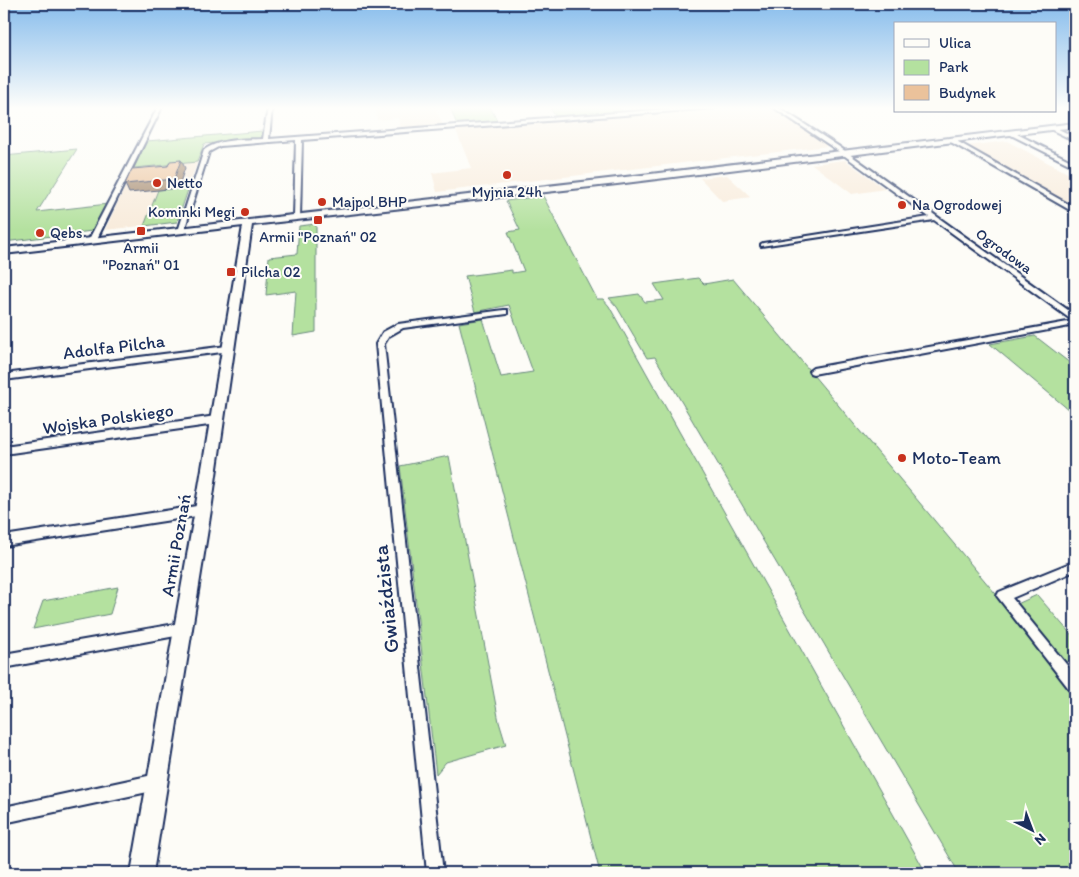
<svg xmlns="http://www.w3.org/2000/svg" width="1079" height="877" viewBox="0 0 1079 877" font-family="Itim,sans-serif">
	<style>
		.built { fill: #f8ebdb }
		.green { fill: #b4e19f; stroke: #68887e }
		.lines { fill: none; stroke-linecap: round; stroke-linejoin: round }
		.street-casing { stroke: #1b2f5e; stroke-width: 4 }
		.secondary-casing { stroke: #1b2f5e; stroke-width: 4 }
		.street { fill: #fdfcf7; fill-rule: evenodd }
		.secondary { fill: #fdfcf7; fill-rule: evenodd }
		.shaded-wall { fill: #a4886c; stroke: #1b2f5e }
		.building { fill: #ebc29b; stroke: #1b2f5e }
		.poi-dot { fill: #c8321e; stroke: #fdfcf7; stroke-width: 2 }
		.labels { text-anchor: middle; stroke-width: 4; stroke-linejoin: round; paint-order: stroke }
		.far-poi-label { font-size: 15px; fill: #1b2f5e; stroke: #fdfcf7; text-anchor: start }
		.far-street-label { font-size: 15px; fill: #1b2f5e; stroke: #fdfcf7 }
		.street-label { font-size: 18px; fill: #1b2f5e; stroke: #fdfcf7 }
		.poi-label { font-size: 18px; fill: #1b2f5e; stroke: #fdfcf7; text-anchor: start }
		.near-street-label { font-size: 21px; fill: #1b2f5e; stroke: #fdfcf7 }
	</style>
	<rect width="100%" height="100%" fill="#fdfcf7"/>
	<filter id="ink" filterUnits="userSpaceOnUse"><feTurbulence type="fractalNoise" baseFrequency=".02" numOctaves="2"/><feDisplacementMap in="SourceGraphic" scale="10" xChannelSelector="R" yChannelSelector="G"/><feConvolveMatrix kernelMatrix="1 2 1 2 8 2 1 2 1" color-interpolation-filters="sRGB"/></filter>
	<g filter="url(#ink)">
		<path class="built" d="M375,107H435L443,125L401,129L398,118L377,120Z
			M743,107H763L781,112L828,146L437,192L432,173L471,168L455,128Z
			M1007,141L1075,177V200L1064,202L966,146Z
			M845,160L885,189L852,194L812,164Z
			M197,162L177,222L105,230L134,168Z
			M727,175L751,197L722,201L700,178Z"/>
		<path class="green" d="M450,107H490L498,122L457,125Z
			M549,107H619L624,112L556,117Z
			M263,131L262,137L257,139L204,144L197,162L134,168L147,141Z
			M77,149L37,212L108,204L92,231L4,242V156Z
			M189,187L177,222L144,226L158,190Z
			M543,196L597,299H603L609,306L926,873H600L459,323L483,319L501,377L533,372L509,305L475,312L465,276L512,270V273L524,271L508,232L520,230L506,201Z
			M316,224V332L293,336L296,291L266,295L269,257L297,254L299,226Z
			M698,278L704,284L733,279L1075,689V873H959L655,357L647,358L617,307L609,298L639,294L645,302L664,300L654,284Z
			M1035,336L1075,367V415L990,344Z
			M449,456L499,722L506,745L446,762L436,774L400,466Z
			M118,587L110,614L33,629L43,601Z
			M1037,595L1075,639V659L1061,663L1015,605Z"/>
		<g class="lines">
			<defs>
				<path id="street" d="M158,107H162L96,241L90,242L88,241Z
					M268,107H272L269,139L694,107H716L714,108L302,140L300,217L297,219L294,217L296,140L220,146L209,152L184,231L179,232L178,231L204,150C221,138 244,140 263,139Z
					M773,107H778L838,146L1075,315V325L813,374L810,373L809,371L813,368L1073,321L934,220L761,246V244L763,243L929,217L834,148Z
					M1052,126L1075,137V141L1050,129L1049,128Z
					M1009,132H1013L1075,163V167L1009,134Z
					M949,139H953L1075,208V213L949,141Z
					M504,310H507V314L403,328L389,336L384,344L443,873H427L376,344L383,332L398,324Z
					M227,346L231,349L230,351L4,380V374Z
					M216,416L221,420L216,424L4,454V446Z
					M203,505L207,507L209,510L207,513L203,515L4,546V536Z
					M1075,561V571L1012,598L1075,675V692L1070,690L997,596L999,592Z
					M181,623L186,625L187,629L186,633L181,635L4,668V654Z
					M157,774L162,777L165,782L162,787L157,790L4,823V807Z"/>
				<path id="secondary" d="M1075,123V127L617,184L252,225L211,510L153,873H131L195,510L243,226L4,254V248L617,178Z"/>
			</defs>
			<use href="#street" class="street-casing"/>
			<use href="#secondary" class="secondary-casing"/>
			<use href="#street" class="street"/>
			<use href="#secondary" class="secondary"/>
		</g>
		<path class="shaded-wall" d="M181,160L185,168L178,188L129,193L125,184Z"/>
		<path class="building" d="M181,160L174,179L125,184L132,169L168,166L170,161Z"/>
	</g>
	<linearGradient id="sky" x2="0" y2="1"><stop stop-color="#86bcec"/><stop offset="0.47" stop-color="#fefefb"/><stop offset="1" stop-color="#fefefb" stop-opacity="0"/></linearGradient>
	<rect width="1079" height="230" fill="url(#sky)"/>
	<g class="poi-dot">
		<circle cx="507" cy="175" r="5"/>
		<circle cx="157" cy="183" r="5"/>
		<circle cx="322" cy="202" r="5"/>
		<circle cx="902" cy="205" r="5"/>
		<circle cx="245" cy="212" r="5"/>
		<rect x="313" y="215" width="10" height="10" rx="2.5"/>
		<rect x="136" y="226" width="10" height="10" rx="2.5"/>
		<circle cx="40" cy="233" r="5"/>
		<rect x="226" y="267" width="10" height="10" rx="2.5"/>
		<circle cx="902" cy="458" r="5"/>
	</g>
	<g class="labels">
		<g class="far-poi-label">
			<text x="167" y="188">Netto</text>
			<text x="507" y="197" text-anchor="middle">Myjnia 24h</text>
			<text x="332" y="207">Majpol BHP</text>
			<text x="912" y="210">Na Ogrodowej</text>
			<text x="235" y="217" text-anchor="end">Kominki Megi</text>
			<text x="50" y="238">Qebs</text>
			<text x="318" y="242" text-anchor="middle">Armii "Poznań" 02</text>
			<text x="141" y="253" text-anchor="middle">Armii<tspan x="141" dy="17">"Poznań" 01</tspan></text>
			<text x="241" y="277">Pilcha 02</text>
		</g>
		<g class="far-street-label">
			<text transform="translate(1004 251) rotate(36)" y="5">Ogrodowa</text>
		</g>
		<g class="street-label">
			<text transform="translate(114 347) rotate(-7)" y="6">Adolfa Pilcha</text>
			<text transform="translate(108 419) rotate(-8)" y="6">Wojska Polskiego</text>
			<text transform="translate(176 545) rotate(-80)" y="6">Armii Poznań</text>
		</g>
		<g class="poi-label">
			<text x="912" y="464">Moto-Team</text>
		</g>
		<g class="near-street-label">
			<text transform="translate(386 599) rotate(-96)" y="7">Gwiaździsta</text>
		</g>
	</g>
	<rect width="1079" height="877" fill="none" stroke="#fdfcf7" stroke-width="20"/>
	<rect x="10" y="10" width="1059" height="857" fill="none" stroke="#1b2f5e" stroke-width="2" filter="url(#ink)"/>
	<rect x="894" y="22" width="162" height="90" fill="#fdfcf7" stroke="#a3aaba"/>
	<rect x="904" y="39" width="25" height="8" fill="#fdfcf7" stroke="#a3aaba"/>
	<text x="939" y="48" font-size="15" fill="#1b2f5e">Ulica</text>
	<rect x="904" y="60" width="25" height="15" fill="#b4e19f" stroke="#a3aaba"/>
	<text x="939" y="72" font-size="15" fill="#1b2f5e">Park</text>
	<rect x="904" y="85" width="25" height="15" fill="#ebc29b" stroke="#a3aaba"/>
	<text x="939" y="98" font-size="15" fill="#1b2f5e">Budynek</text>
	<g transform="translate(1032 830) rotate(138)" stroke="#fdfcf7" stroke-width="4" paint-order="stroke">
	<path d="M0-4L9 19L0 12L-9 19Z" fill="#1b2f5e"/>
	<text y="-8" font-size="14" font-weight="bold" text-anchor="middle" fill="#1b2f5e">N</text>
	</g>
</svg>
